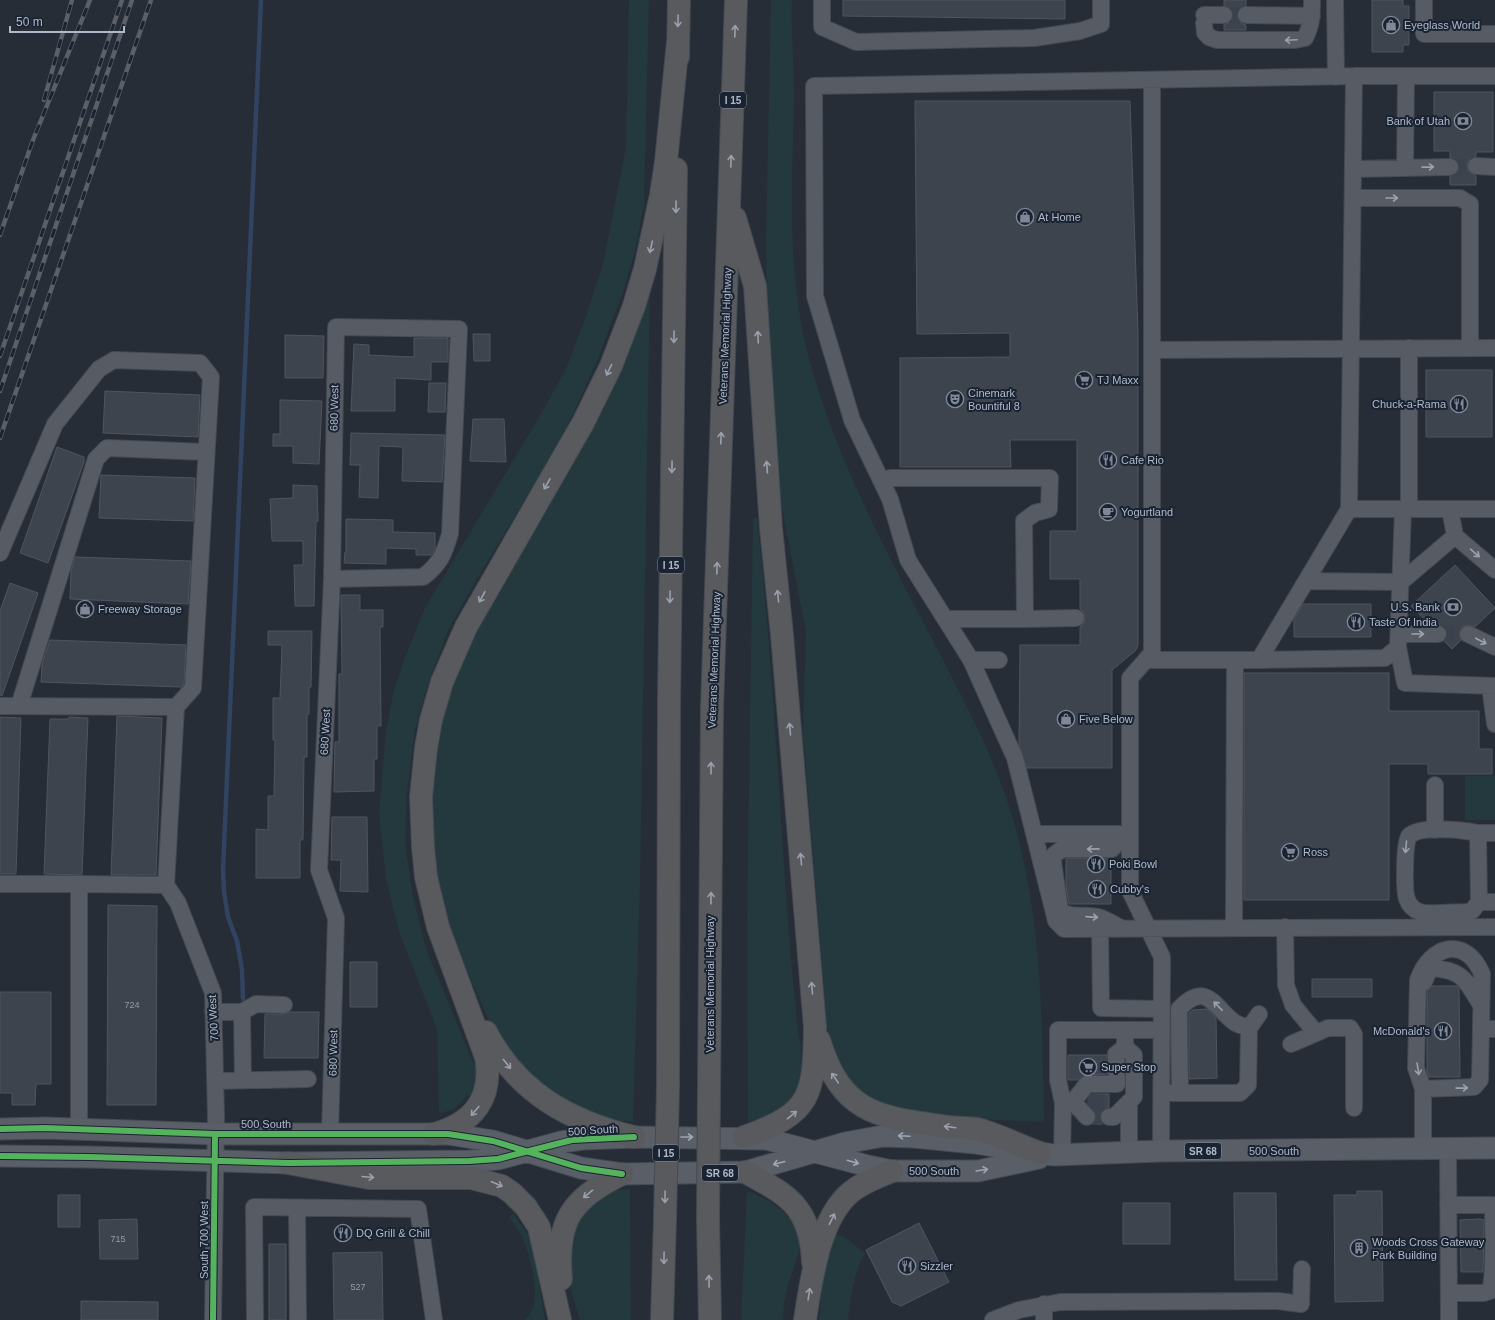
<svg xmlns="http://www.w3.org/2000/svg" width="1495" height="1320" viewBox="0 0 1495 1320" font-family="Arial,sans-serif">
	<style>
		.green { fill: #23393d }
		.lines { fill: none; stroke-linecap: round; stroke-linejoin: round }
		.stream { stroke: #304360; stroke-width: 4.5 }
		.building { fill: #3e444d; stroke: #4f555f }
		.minor-tunnel { stroke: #3b424d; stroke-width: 16; stroke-dasharray: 16 8; stroke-linecap: butt }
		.minor-casing { stroke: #444850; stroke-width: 18 }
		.major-casing { stroke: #444a53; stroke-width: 23 }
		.highway-casing { stroke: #444952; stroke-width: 24 }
		.minor { stroke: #575c64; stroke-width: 16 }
		.major { stroke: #595e67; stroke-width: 21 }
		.highway { stroke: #585a5e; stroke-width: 22 }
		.rail-casing { stroke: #5a5f68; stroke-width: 4.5 }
		.rail { stroke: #1a2332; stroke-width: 3; stroke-dasharray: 9; stroke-linecap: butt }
		.highway-bridge-casing { stroke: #444952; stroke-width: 24; stroke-linecap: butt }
		.highway-bridge { stroke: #585a5e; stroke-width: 22 }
		.cycleway-casing { stroke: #1a2332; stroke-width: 8 }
		.cycleway { stroke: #56b35d; stroke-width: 6 }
		.oneway { stroke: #9aa1ae }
		.oneway2 { stroke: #9aa2b0 }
		.oneway3 { stroke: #9fa7b5 }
		.labels { text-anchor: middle; stroke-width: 4; stroke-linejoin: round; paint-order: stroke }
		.number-label { font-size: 9px; fill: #949caa }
		.shield { fill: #1a2332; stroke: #838c9c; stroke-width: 1 }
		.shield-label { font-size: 10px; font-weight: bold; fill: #b0b9c9 }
		.poi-label { font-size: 11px; fill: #b0b9c9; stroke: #1a2332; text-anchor: start }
		.street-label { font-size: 11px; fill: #b0b9c9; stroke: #1a2332 }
	</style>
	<rect width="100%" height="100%" fill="#262d37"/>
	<path class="green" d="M629,0H649L644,205L636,247L624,289L596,364L559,444L481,572L448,630L425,694L415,730L407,791L405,843L413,897L426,949L476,1069L474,1088L471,1096L468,1095L453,1110L439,1113L437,1029L399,932L386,880L379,812L386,730L394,690L404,660L425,608L538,419L566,369L584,322L603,264L626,147Z
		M771,0H792C791,33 794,67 794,100C792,190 786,281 812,369C839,463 886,551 931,637C956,686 983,734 1002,786C1042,894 1042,1009 1044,1122C996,1120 943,1119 897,1108C883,1105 869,1099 856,1094L828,1041L803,732L806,632L777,482L767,350L766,239Z
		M650,283L640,883L633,1122L604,1119L539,1090L496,1037L454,940L439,899L427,820L444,695Z
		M753,518H757C773,662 779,805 790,949C792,973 795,997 797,1022C800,1042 805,1066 799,1085C793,1106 769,1123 748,1121L747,918Z
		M1465,776H1495V820H1465Z
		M630,1189L631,1320H580L567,1277L565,1255L584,1207L614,1190Z
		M747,1191C774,1201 806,1222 798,1254C794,1269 787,1284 785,1299C783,1305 784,1313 783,1320H741Z
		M513,1213L529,1236L533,1247L545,1320H524C544,1308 532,1262 525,1244C521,1234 515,1225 509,1217Z
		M830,1231L847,1239L865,1253C853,1274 851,1297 848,1320H819L824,1264Z"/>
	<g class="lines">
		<path class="stream" d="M243,999L242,970L237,941L228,917L224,892L223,869L261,0"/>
	</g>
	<path class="building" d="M843,0H1065V19L843,16Z
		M1224,0H1246V6L1238,10L1237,15L1241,23L1246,25V30H1224V24L1229,23L1233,15L1232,10L1224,6Z
		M1372,0H1403V6H1409V45H1403V52H1372Z
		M1434,92H1493V152H1476V157L1468,161L1467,165L1468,171L1476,176V185H1450V176L1458,171V162L1450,158V151H1434Z
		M915,101H1130L1138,333V646L1135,651L1112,670V768H1027L1019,745L1020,645H1080V627L1084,623L1085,618L1084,613L1080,609V579H1050V531H1077V440H1010L1011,467H900V358L1010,357V333L917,334Z
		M473,334H490V361H474Z
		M285,335L324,336L323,378H285Z
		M414,338H448V362H431V380L395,378V411H351L354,344L369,345V355L414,357Z
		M1426,370H1492V437H1426Z
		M429,383H446L445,412H428Z
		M105,391L200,395L198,437L103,433Z
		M280,400L322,401L319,464L293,463V446H273V434H280Z
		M473,419H504L506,462L470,461Z
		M351,433L445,435L442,482L402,481L403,447L379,446L378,498L359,497L360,465H350Z
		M57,447L84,457V462L48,563L20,553Z
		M101,475L195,478L193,521L99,518Z
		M293,485L317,486L318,521H316L314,606H295L294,565H303V541H272L270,499L293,498Z
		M346,519L393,520V532L435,533V549L431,555H416V549L386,548V564L344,563L345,552H346Z
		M75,557L191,561L188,604L70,599L71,571Z
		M1455,565L1495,608L1475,627L1468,625L1462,626L1459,634L1461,640L1452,649L1444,641L1447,634L1446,629L1438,625L1429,624L1411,606Z
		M10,583L38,593L2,696L0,695V611Z
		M341,595H360V610H383V627H380L381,726H377V759H374V791L334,792L335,742H339V674H342Z
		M1303,604H1371V637H1294V620Z
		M268,631H312L311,687H309V714H307V757H304L303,840H300V878H256V829L268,830V796H274L275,740H273V698H280L282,645H268Z
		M50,640L186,645L184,684L181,687L41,682L42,664Z
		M1244,673H1389V711H1479V749H1492V774H1428V764H1389V900H1244Z
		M117,716L162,718L156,875H111Z
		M0,717L21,718L16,874H0Z
		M69,717L88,718L82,875L44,874L50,719H68Z
		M332,817H367L368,892L340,891L341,860H331Z
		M1066,858H1111V904H1069L1066,887Z
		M108,905L157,906L156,1105H107Z
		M350,962H377V1007H350Z
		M1312,979H1372V997H1312Z
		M1432,986H1457L1459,988L1460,1077H1429L1427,1071V991Z
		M0,992H51V1084H36L35,1105H12V1093H0Z
		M1207,1009L1216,1018L1217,1078L1189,1079V1013L1193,1010Z
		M290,1012H319L318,1058H264L265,1014H284Z
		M1068,1055H1107V1074L1087,1075L1078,1080H1068Z
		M1092,1094H1109V1108L1101,1112L1100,1120H1096L1094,1111L1088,1104V1099Z
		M1357,1191H1382L1383,1301L1335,1302L1334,1195H1357Z
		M1234,1193H1276L1277,1280H1235Z
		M58,1195H80V1227H58Z
		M1123,1203H1170V1244H1123Z
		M137,1219L138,1259H100L99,1220Z
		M1480,1219L1484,1220L1483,1272H1461L1460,1220Z
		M919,1223L949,1282L901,1306L892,1302L866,1250Z
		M269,1244H286V1320H269Z
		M382,1252L383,1320H334L333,1253Z
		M81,1301L158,1302V1320H81Z"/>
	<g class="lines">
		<path class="minor-tunnel" d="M1224,15H1246
			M1450,167L1476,166
			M1438,634H1468
			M1088,1102L1109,1103
			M1087,1117H1109"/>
		<defs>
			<path id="minor" d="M822,0V27L856,42L1034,38L1080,31L1101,24V0
				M1335,0L1336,77
				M1424,0V34H1495
				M1204,15H1224
				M1246,15L1312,16
				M1204,23L1205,33L1209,37L1217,40H1295L1305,38C1312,25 1312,14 1312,0
				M1495,76H1354L814,86L815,296L852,420L890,499L908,560L971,660L1015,758L1056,921L1064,929L1495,927
				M1152,80V653L1130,678V891L1162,957L1161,1151
				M1476,166L1495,167
				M1405,168L1406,76
				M1353,169L1450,167
				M1353,198H1460L1470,204V348
				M1409,348V509
				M1152,350L1495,348
				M890,478H1050L1049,509L1035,513L1024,521L1025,619H945
				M1349,509L1354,76
				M1450,509L1455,536L1495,570
				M0,553L55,424L99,369L114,360L200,363L211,377L193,688L176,707L166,885
				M1306,581L1401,582L1455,536
				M1025,619L1076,618
				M1399,634H1438
				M1468,634L1495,647
				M1398,647L1405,683L1495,686
				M971,660H999
				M1146,660H1259L1349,509H1495
				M1259,660L1385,658L1398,647L1403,509
				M1490,686L1495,724
				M0,706L176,707
				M19,706L96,459L107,448L206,452
				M1435,785V830
				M1478,833C1463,830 1420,825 1409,836C1404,841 1404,892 1407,899C1409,905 1414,910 1420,912C1430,915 1454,912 1466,912L1472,911L1479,902
				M1495,833H1478L1479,902H1495
				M1035,834H1130
				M0,884H79
				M166,885L178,903L213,993L216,1115L213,1320
				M1119,927C1112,923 1105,919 1098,917C1085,913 1071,920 1060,910L1053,862L1054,855L1062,849H1112L1125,834
				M1234,927L1235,661
				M1285,927L1286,985L1293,1005L1316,1033
				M1100,929L1101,1008L1161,1009
				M1424,982L1430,968C1463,970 1465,979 1481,1005
				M213,1012H242L256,1004L284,1005
				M242,1012L243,1080
				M1481,1029H1495
				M1291,1044L1328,1028H1350L1354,1034V1108
				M215,1081L308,1079
				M1423,1089L1474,1087L1480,1080L1482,974C1466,935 1430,945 1418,980L1416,1068L1423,1089V1149
				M1169,1093H1240L1248,1085L1249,1028L1259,1014
				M1180,1093L1179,1009C1206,980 1214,1007 1234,1022C1238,1025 1244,1026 1249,1028
				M1073,1102L1087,1084H1117L1116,1054L1125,1047
				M1073,1102L1087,1117
				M1129,1102V1152
				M1109,1117H1114L1134,1097V1055L1125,1047V1030
				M79,1129V884L166,885
				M330,1134L336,918L319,870L332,579L336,327L459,329L450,534C444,554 440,564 423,577L332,579
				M1448,1149L1449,1320
				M1062,1155L1063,1103L1058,1080V1030H1161
				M1448,1205H1493C1493,1224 1495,1275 1490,1291L1484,1293H1449
				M297,1208L298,1320
				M255,1320L254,1207L418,1209L434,1320
				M993,1320L1019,1310L1060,1302L1278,1301L1301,1304L1302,1269
				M1044,1320V1304"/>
			<path id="major" d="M0,1129L45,1128L215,1134H448L493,1141L581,1168L622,1174L745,1172L845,1143L883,1136L913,1137L975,1143L1054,1155L1161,1151L1495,1148
				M0,1156L90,1157L288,1163L469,1161L498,1159L561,1142L583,1139L634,1137L766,1139L868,1166L892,1171H978L1039,1158"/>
			<path id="highway" d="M678,57L679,0
				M735,218L755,286L771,528L782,635L815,1027C814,1096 812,1113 744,1137
				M486,1032C518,1093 569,1121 634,1137
				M819,1040C842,1116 880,1117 949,1127C958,1128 968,1128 977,1129C997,1134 1020,1146 1040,1153
				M668,1088L669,703L676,169
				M709,1091L712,708L736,0
				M434,1134C474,1123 493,1098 486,1057L438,927L426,877L423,847L421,797L426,748L431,720L442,682L466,627L583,423L611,366L634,306L645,269L661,195L666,162L678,42
				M288,1163L369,1178H471L502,1186L512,1193L526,1207L539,1227L560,1320
				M745,1172C790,1196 810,1207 813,1262
				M708,1218L710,1320
				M561,1279C556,1222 570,1199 622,1174
				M662,1320L665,1219
				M805,1320C811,1281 819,1218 851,1192C863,1182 878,1177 892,1171"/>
		</defs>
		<use href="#minor" class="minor-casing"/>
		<use href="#major" class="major-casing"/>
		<use href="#highway" class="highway-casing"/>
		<use href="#minor" class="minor"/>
		<use href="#major" class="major"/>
		<use href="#highway" class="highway"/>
		<defs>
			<path id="rail" d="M44,100L72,0
				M0,235L33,140L90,0
				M0,356L122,0
				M0,391L132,0
				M0,438L151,0"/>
		</defs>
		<use href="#rail" class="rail-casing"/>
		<use href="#rail" class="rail"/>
		<defs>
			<path id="highway-bridge" d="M708,1218L709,1091
				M665,1219L668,1088"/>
		</defs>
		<use href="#highway-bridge" class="highway-bridge-casing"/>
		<use href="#highway-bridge" class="highway-bridge"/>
		<defs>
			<path id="cycleway" d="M0,1129L45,1128L215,1134H448L493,1141L581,1168L622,1174
				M0,1156L90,1157L288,1163L469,1161L498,1159L572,1140L634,1137
				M213,1320L215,1134"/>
		</defs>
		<use href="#cycleway" class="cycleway-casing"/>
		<use href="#cycleway" class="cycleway"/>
	</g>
	<defs><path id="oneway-shaft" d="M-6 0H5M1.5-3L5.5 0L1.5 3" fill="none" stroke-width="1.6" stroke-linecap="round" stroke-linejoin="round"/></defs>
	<g class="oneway">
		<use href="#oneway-shaft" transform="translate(678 21) rotate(91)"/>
		<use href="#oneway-shaft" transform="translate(735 31) rotate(-88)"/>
		<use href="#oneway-shaft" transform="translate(731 161) rotate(-88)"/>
		<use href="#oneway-shaft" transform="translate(676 207) rotate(91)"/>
		<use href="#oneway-shaft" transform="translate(651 247) rotate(103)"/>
		<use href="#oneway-shaft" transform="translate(674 337) rotate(91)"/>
		<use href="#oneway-shaft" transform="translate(758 337) rotate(-93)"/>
		<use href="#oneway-shaft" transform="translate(609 370) rotate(116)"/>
		<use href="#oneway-shaft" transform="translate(721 438) rotate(-88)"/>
		<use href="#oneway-shaft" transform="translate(672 467) rotate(91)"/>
		<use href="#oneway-shaft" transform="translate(767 467) rotate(-94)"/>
		<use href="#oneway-shaft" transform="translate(547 484) rotate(120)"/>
		<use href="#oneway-shaft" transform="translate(717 568) rotate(-88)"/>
		<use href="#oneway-shaft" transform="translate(778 596) rotate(-96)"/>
		<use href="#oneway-shaft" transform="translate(482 597) rotate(119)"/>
		<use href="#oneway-shaft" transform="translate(670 597) rotate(91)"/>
		<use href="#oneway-shaft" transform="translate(790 729) rotate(-95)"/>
		<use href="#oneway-shaft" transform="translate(711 768) rotate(-90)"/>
		<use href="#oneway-shaft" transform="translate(801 859) rotate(-95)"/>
		<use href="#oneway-shaft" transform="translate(711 898) rotate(-90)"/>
		<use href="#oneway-shaft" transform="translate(812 988) rotate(-95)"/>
		<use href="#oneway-shaft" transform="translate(507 1064) rotate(51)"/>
		<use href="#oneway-shaft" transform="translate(835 1078) rotate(-124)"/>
		<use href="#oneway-shaft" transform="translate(475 1111) rotate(130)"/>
		<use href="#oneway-shaft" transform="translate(792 1115) rotate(-40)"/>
		<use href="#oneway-shaft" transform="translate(950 1127) rotate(-173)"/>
		<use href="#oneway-shaft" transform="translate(368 1177) rotate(5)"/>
		<use href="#oneway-shaft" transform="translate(497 1184) rotate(23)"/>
		<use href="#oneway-shaft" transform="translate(588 1194) rotate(141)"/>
		<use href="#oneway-shaft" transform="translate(665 1197) rotate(91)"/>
		<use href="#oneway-shaft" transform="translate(832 1219) rotate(-64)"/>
		<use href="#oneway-shaft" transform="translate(664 1258) rotate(91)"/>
		<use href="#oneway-shaft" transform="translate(709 1281) rotate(-91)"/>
		<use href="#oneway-shaft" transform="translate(809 1294) rotate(-81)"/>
	</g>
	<g class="oneway2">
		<use href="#oneway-shaft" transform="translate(1291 40) rotate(177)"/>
		<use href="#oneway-shaft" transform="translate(1428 167) rotate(-1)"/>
		<use href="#oneway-shaft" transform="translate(1392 198)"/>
		<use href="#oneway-shaft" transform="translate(1475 553) rotate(41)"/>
		<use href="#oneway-shaft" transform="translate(1418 634)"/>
		<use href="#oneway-shaft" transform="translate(1481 641) rotate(27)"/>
		<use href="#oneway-shaft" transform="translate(1406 847) rotate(95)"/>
		<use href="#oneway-shaft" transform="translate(1093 849) rotate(179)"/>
		<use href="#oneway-shaft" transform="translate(1092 917) rotate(4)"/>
		<use href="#oneway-shaft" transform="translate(1218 1006) rotate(-134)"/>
		<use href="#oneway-shaft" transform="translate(1418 1069) rotate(81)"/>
		<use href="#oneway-shaft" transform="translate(1462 1088) rotate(-1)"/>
	</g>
	<g class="oneway3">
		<use href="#oneway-shaft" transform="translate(904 1136) rotate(-177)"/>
		<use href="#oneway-shaft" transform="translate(687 1137)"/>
		<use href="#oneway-shaft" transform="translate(853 1162) rotate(16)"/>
		<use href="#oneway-shaft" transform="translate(779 1163) rotate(165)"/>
		<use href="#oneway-shaft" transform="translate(982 1170) rotate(-9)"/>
	</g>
	<defs>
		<symbol id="shop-ring" viewBox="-11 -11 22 22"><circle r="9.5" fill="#1a2332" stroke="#808896" stroke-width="1.5"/><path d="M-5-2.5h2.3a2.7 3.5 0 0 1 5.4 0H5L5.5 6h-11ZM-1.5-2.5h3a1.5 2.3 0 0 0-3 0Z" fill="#808896"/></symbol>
		<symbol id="bank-ring" viewBox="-11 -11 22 22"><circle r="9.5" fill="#1a2332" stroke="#808896" stroke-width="1.5"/><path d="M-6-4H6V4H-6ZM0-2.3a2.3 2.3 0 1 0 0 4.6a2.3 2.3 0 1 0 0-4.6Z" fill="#808896"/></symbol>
		<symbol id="supermarket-ring" viewBox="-11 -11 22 22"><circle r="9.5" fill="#1a2332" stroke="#808896" stroke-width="1.5"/><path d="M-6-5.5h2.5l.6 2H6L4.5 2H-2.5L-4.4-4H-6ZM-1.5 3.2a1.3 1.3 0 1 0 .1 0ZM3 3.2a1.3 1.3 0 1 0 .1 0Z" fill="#808896"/></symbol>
		<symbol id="theatre-ring" viewBox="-11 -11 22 22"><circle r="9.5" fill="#1a2332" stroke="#808896" stroke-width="1.5"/><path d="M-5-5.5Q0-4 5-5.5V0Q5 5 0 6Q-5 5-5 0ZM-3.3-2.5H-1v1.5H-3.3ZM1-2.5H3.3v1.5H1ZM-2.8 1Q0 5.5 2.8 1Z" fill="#808896"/></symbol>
		<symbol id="restaurant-ring" viewBox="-11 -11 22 22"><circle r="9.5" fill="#1a2332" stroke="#808896" stroke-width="1.5"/><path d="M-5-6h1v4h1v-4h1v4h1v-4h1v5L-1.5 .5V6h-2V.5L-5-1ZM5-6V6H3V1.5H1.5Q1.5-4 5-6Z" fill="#808896"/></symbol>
		<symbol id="cafe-ring" viewBox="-11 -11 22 22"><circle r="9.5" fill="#1a2332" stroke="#808896" stroke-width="1.5"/><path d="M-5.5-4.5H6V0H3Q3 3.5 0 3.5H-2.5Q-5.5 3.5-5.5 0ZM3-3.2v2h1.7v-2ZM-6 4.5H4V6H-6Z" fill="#808896"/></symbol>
		<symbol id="building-ring" viewBox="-11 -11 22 22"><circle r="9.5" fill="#1a2332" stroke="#808896" stroke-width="1.5"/><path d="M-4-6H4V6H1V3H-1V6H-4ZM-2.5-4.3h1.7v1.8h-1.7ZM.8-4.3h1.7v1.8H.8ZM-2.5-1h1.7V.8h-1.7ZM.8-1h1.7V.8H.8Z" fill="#808896"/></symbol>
	</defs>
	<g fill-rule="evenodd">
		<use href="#shop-ring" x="1381" y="15" width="20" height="20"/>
		<use href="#bank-ring" x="1453" y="111" width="20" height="20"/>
		<use href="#shop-ring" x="1015" y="207" width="20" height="20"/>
		<use href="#supermarket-ring" x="1074" y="370" width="20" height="20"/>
		<use href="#theatre-ring" x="945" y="389" width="20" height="20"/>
		<use href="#restaurant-ring" x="1449" y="394" width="20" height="20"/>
		<use href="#restaurant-ring" x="1098" y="450" width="20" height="20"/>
		<use href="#cafe-ring" x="1098" y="502" width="20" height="20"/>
		<use href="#bank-ring" x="1443" y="597" width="20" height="20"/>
		<use href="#shop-ring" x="75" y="599" width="20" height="20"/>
		<use href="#restaurant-ring" x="1346" y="612" width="20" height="20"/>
		<use href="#shop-ring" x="1056" y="709" width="20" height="20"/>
		<use href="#supermarket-ring" x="1280" y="842" width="20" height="20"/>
		<use href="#restaurant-ring" x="1086" y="854" width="20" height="20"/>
		<use href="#restaurant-ring" x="1087" y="879" width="20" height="20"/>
		<use href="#restaurant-ring" x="1433" y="1021" width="20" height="20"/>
		<use href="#supermarket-ring" x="1078" y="1057" width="20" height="20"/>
		<use href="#restaurant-ring" x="333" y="1223" width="20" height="20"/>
		<use href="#building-ring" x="1349" y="1238" width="20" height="20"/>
		<use href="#restaurant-ring" x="897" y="1256" width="20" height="20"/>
	</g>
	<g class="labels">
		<g class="number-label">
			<text x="132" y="1008">724</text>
			<text x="118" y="1242">715</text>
			<text x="358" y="1290">527</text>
		</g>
		<g class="shield">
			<rect x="720" y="92" width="26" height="16" rx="3"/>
			<rect x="658" y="557" width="26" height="16" rx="3"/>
			<rect x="1185" y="1143" width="36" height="16" rx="3"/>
			<rect x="653" y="1145" width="26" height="16" rx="3"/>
			<rect x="702" y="1165" width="36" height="16" rx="3"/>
		</g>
		<g class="shield-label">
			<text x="733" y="104">I 15</text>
			<text x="671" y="569">I 15</text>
			<text x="1203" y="1155">SR 68</text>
			<text x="666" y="1157">I 15</text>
			<text x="720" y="1177">SR 68</text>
		</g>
		<g class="poi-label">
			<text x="1404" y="29">Eyeglass World</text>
			<text x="1450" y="125" text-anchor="end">Bank of Utah</text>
			<text x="1038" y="221">At Home</text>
			<text x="1097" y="384">TJ Maxx</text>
			<text x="968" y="397">Cinemark<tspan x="968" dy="13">Bountiful 8</tspan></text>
			<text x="1446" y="408" text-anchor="end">Chuck-a-Rama</text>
			<text x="1121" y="464">Cafe Rio</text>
			<text x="1121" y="516">Yogurtland</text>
			<text x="1440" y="611" text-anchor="end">U.S. Bank</text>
			<text x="98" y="613">Freeway Storage</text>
			<text x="1369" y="626">Taste Of India</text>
			<text x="1079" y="723">Five Below</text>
			<text x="1303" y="856">Ross</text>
			<text x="1109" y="868">Poki Bowl</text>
			<text x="1110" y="893">Cubby's</text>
			<text x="1430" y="1035" text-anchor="end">McDonald's</text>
			<text x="1101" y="1071">Super Stop</text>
			<text x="356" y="1237">DQ Grill &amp; Chill</text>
			<text x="1372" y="1246">Woods Cross Gateway<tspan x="1372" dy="13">Park Building</tspan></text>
			<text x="920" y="1270">Sizzler</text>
		</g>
		<g class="street-label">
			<text transform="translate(725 336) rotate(-88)" y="4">Veterans Memorial Highway</text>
			<text transform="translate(334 408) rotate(-89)" y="4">680 West</text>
			<text transform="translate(714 660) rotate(-88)" y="4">Veterans Memorial Highway</text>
			<text transform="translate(325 732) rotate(-87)" y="4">680 West</text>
			<text transform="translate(710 984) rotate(-90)" y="4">Veterans Memorial Highway</text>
			<text transform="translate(213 1018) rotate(-93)" y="4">700 West</text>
			<text transform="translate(333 1053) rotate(-89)" y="4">680 West</text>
			<text x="266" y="1128">500 South</text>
			<text transform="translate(593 1130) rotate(-4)" y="4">500 South</text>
			<text x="1274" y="1155">500 South</text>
			<text x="934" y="1175">500 South</text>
			<text transform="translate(204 1240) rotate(-90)" y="4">South 700 West</text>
		</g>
	</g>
	<path d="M10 26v6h114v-6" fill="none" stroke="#b0b9c9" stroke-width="2"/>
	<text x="16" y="26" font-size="12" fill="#b0b9c9" stroke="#1a2332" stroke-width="3" paint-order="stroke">50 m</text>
</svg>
